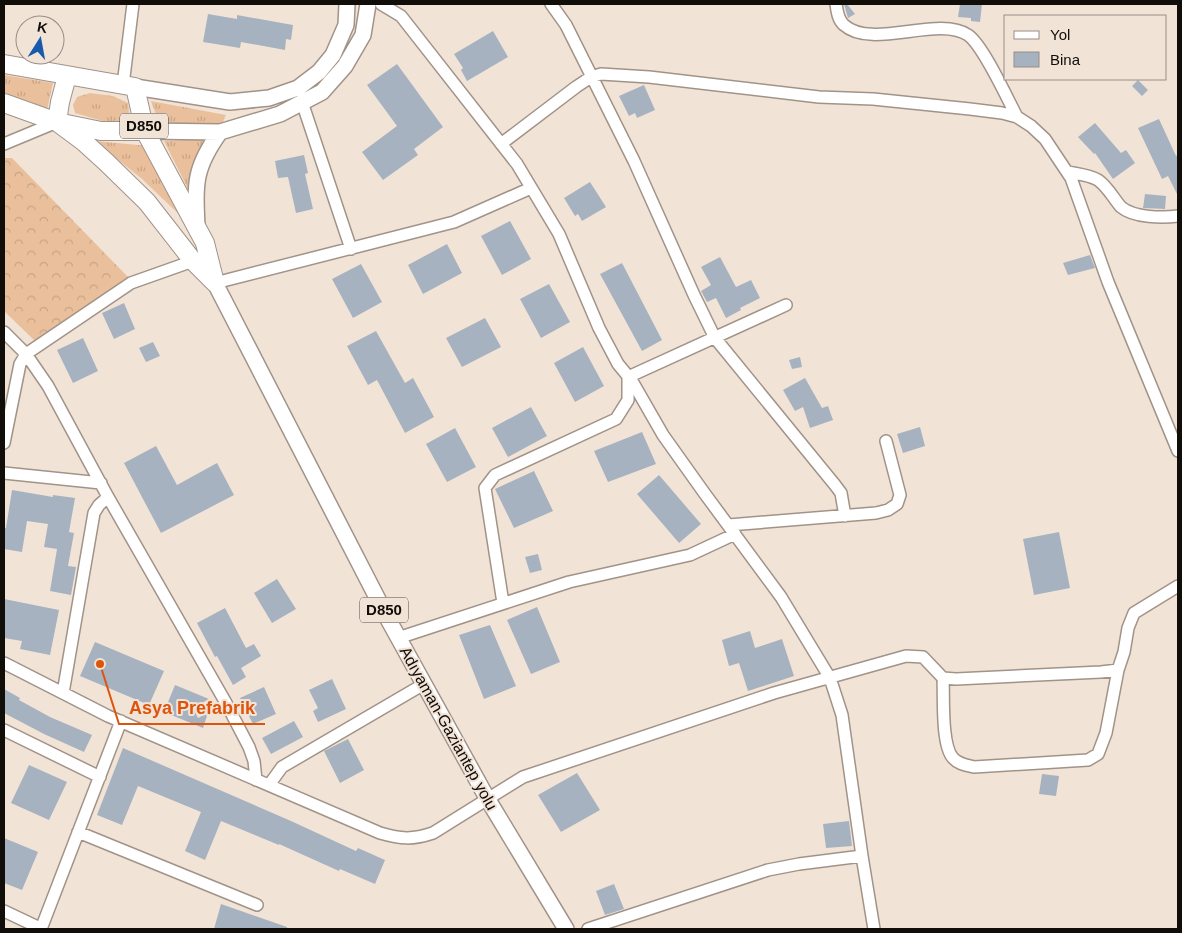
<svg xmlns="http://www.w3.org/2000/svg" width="1182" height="933" viewBox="0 0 1182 933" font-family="Helvetica,sans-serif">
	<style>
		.grass { fill: url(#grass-tufts) }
		.forest { fill: url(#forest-crowns) }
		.building { fill: #a7b2c0 }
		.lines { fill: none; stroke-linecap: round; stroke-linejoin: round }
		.minor-casing { stroke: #a19388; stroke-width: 14 }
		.major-casing { stroke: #a19388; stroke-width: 18 }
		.highway-casing { stroke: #a19388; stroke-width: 20 }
		.minor { stroke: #fff; stroke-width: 11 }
		.major { stroke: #fff; stroke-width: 15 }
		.highway { stroke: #fff; stroke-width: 18 }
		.labels { text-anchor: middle; stroke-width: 4; stroke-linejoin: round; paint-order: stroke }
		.shield { fill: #f2e3d7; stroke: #544d47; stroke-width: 1 }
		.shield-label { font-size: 15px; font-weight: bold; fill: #110d09 }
		.street-label { font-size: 16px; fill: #110d09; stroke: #f2e3d7 }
		.leader { fill: none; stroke: #dd550c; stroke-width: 2 }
		.callout-dot { fill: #dd550c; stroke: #f2e3d7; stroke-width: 2 }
		.callout-label { font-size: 18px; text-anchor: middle; font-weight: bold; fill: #dd550c; stroke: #f2e3d7; stroke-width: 4; stroke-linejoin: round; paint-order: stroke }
	</style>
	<defs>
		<pattern id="grass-tufts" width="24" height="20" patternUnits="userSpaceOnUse" patternTransform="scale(1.25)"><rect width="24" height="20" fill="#eac09c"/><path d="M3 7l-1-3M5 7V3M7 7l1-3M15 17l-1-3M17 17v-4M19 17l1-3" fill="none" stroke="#c8a485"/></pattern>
		<pattern id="forest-crowns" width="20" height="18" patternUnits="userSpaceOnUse" patternTransform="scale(1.25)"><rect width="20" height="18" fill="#eac09c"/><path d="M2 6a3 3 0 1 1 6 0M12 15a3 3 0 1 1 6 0" fill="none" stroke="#c8a485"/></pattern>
	</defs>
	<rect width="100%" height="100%" fill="#f2e3d7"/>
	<path class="grass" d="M4,75L53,83L47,110L4,95Z
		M90,93L113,96L128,103L129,113L124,121L106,122L75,113L73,105L77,97Z
		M151,101L226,115L222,124L161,128Z
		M205,139L192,165L188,189L164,141Z
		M95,141L149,146L186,221L142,179Z"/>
	<path class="forest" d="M4,158H12L128,277L36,342L4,311Z"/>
	<path class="building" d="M844,4H847L855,14L848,18Z
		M960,4H982L980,22L971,21V18L958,17Z
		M208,14L237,19V15L293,25L291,40L286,39L285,50L241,42L240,48L203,42Z
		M493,31L508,57L467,81L461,70L463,68L454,54Z
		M397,64L443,127L414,149L418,155L383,180L362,152L397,126L367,85Z
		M1138,80L1148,90L1142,96L1132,86Z
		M644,85L655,110L637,118L635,113L629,116L619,96Z
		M1159,119L1176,156L1178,155V196L1168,176L1162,179L1138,128Z
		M1095,123L1121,153L1126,150L1135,163L1113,179L1095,153L1094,154L1078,137Z
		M304,155L308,173L305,174L313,209L296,213L288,177L278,178L275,161Z
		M590,182L606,207L582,221L578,214L575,216L564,198Z
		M1145,194L1166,196L1165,209L1143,208Z
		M510,221L531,259L502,275L481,236Z
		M447,244L462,273L423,294L408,265Z
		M1090,255L1095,268L1068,275L1063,263Z
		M720,257L736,287L751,280L760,298L740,308L741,310L726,318L716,298L707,302L701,291L711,285L701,267Z
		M622,263L662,340L642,351L600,274Z
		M361,264L382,302L353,318L332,279Z
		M549,284L570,322L541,338L520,299Z
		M124,303L135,329L114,339L102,313Z
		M485,318L501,347L462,367L446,338Z
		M376,331L405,383L413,378L434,417L405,433L377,380L368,385L347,346Z
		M83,338L98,371L73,383L57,350Z
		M153,342L160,356L146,362L139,348Z
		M583,347L604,386L575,402L554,363Z
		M800,357L802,367L792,369L789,360Z
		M805,378L822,408L828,406L833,420L810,428L803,407L795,411L783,390Z
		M531,407L547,436L508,457L492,428Z
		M920,427L925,446L903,453L897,434Z
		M455,428L476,467L447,482L426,444Z
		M642,432L656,464L608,482L594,451Z
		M156,446L177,485L217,463L234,495L161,533L124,463Z
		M534,471L553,511L514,528L495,489Z
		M659,475L701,524L679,543L637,494Z
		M12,490L53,497V495L75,498L69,532L74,533L68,566L76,567L71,595L50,591L57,549L44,547L48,524L27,521L22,552L4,549V528H6Z
		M1059,532L1070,588L1034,595L1023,539Z
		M538,554L542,570L530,573L525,557Z
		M277,579L296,609L272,623L254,593Z
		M4,599L59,610L50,655L20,649L22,641L4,638Z
		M537,607L560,662L531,674L507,620Z
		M225,608L246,648L254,644L261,656L241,668L246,677L233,685L217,656L215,657L197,623Z
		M490,625L516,686L484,699L459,635Z
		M750,631L755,648L782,639L794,676L748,691L739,663L729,666L722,640Z
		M95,642L164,671L149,705L80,676Z
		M332,679L346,709L318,722L313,711L318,708L309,690Z
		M175,685L209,699L193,708L198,718L208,713L203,728L164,712Z
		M264,687L276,714L253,724L240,698Z
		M4,689L20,698L19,700L50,717L92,735L84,752L44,734L4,713Z
		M294,721L303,737L271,754L262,738Z
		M348,739L364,770L340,783L324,751Z
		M123,748L291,821L356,851L358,848L385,860L375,884L340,869L339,871L279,844V845L221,821L205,860L185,851L201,812L138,786L122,825L97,815Z
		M29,765L67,782L49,820L11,803Z
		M577,773L600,810L561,832L538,795Z
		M1042,774L1059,776L1056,796L1039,794Z
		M849,821L852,846L826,848L823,824Z
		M4,838L38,852L22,890L4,883Z
		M614,884L624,909L605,915L596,891Z
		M221,904L287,927V929H214Z"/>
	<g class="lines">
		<defs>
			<path id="minor" d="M381,4L401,16L517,164L559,234L599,328L618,364L632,381L663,435L705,494L781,597L830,678L842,715L862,856L874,929
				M551,4L566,25L634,161L694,295L715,338L835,485L841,493L845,516
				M836,4C837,11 838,20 844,25C872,50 938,15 968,35C983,45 1007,98 1017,117
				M123,85L133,4
				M302,102L351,249
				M4,144L57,122
				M501,144L576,87L591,77L601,74L649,77L819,97L873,99L970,109L1002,113L1017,117L1031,126L1045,139L1071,178L1108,282L1178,451
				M1068,172C1078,174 1089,175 1098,180C1108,187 1113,198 1121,207C1134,218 1163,218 1178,216
				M215,283L454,222L531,188
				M4,332L26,354L48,386L108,497L226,703L249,747L254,761L256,780
				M4,443L20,364L26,354L131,283L193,261
				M4,473L101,483
				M729,525L876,513L888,510L897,504L900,495L886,441
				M503,603L485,488L495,475L616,419L628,400V377L786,305
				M398,638L569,582L690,555L735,534
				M4,663L108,716L380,833C401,839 412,840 433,833L523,777L774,693L906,656L923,657L943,678L956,679L1101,672L1118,670L1124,652L1128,628L1134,613L1178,586
				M943,678C944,696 941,745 953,758C958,764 966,765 974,767L1088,760L1098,754L1106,733L1118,670
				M63,693L94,513L99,505L108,497
				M4,730L100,777
				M269,785L282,767L424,684
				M78,832L257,905
				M4,911L42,929
				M41,929L121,721
				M588,929L768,870L799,864L862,856"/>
			<path id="major" d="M135,87L230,102L269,98L298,88L319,72L333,55L346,25L347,4
				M145,131L220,132L280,114L322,92L345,66L363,35L368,4
				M197,227C195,183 194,168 220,132
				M215,283L388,619L487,798L566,929"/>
			<path id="highway" d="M4,64L135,87L145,131L205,243L215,283
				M67,76L60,102L57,122L101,131H145
				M4,103L57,122L84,142L106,162L147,202L193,261L215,283"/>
		</defs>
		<use href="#minor" class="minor-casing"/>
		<use href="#major" class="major-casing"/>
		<use href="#highway" class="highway-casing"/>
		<use href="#minor" class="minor"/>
		<use href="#major" class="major"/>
		<use href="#highway" class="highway"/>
	</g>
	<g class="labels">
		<g class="shield">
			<rect x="120" y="113.5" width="48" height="25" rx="4"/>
			<rect x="360" y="597.5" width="48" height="25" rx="4"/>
		</g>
		<g class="shield-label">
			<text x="144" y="131">D850</text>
			<text x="384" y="615">D850</text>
		</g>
		<g class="street-label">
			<text transform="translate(449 728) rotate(61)" y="6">Adıyaman-Gaziantep yolu</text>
		</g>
	</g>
	<path class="leader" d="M100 664L119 724H265"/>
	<circle class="callout-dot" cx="100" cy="664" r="5"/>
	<g class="callout-label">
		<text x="192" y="714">Asya Prefabrik</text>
	</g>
	<rect width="1182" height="933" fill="none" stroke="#110d09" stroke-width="10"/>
	<rect x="1004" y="15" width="162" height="65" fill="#f2e3d7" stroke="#988d85"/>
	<rect x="1014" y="31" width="25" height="8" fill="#ffffff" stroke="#988d85"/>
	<text x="1050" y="40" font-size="15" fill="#110d09">Yol</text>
	<rect x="1014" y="52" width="25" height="15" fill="#a7b2c0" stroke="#988d85"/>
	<text x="1050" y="65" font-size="15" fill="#110d09">Bina</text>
	<g transform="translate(40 40) rotate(11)"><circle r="24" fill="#f2e3d7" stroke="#988d85"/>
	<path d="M0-4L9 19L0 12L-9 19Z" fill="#185aab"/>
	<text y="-8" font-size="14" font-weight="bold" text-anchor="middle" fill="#110d09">K</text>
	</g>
</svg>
